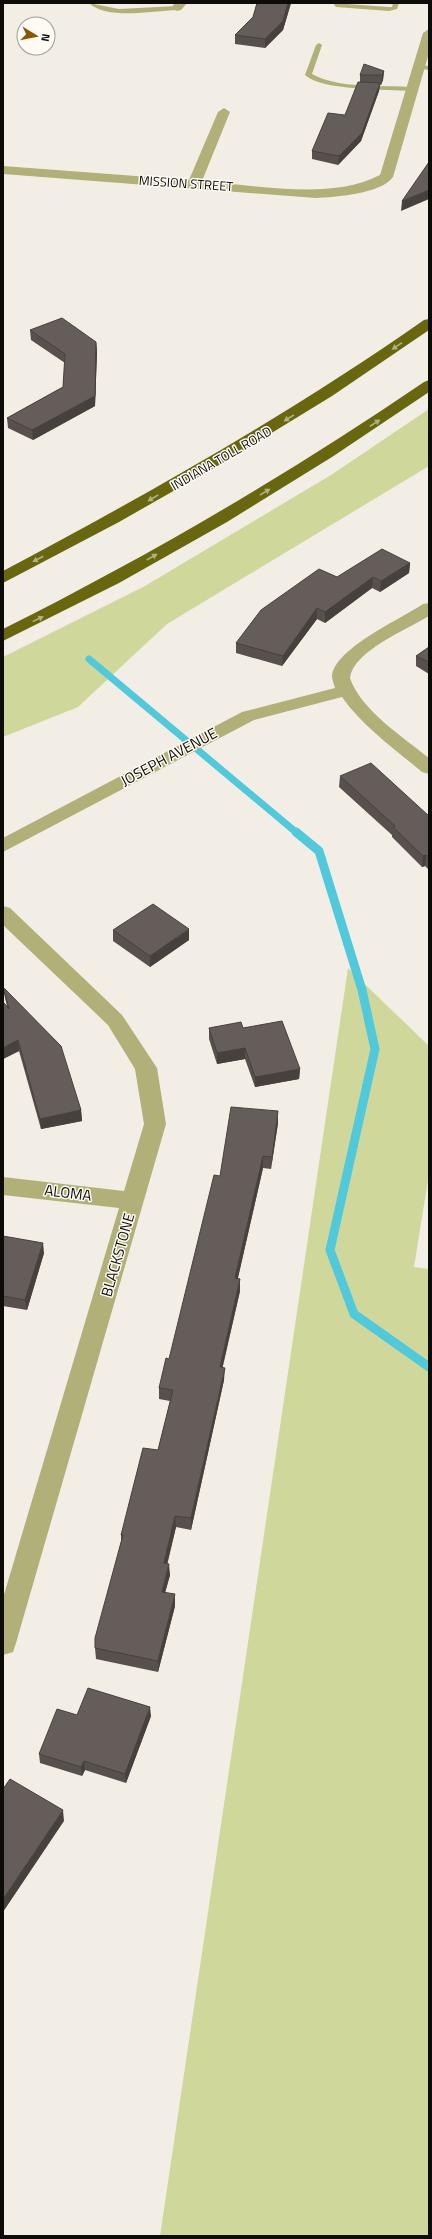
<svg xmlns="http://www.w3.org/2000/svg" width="432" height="2239" viewBox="0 0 432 2239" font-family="'Titillium Web',sans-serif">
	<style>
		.green { fill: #cfd89a }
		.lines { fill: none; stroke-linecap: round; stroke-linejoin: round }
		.stream-far1 { stroke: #51c9da; stroke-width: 7 }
		.stream { stroke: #51c9da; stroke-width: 9 }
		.service { fill: #b1b078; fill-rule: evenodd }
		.minor { fill: #b1b078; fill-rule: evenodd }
		.motorway { fill: #68660f; fill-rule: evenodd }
		.wall { fill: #57504d }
		.shaded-wall { fill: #47413e }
		.building { fill: #655d59; stroke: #47413e }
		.oneway { fill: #b3b082 }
		.labels { text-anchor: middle; stroke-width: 3; stroke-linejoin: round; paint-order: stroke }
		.far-street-label { font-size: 13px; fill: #0d0c09; stroke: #fefbf4 }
		.street-label { font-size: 15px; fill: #0d0c09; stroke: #fefbf4 }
	</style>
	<rect width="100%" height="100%" fill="#f2eee5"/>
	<path class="green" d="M429,409V466L167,624L78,707L3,737V657L145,586L331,475Z
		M348,968L429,1046V1174L414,1267L429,1269V2236H160Z"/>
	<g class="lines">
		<path class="stream-far1" d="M89,659L297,833"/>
		<path class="stream" d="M296,832L319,851L362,990L375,1049L330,1250L354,1314L429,1367"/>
		<path class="service" d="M89,3L119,9L177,6L180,8L177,10C154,11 106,20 89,3Z
			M333,3L389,7H392L393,3H399L397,9L389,11L336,7Z
			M319,43L322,45L312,74C338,89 382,85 412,87L415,89L412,91C387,89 322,91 305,75L316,45Z
			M419,65L429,66V70L417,68V66Z"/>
		<path class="minor" d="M175,3H187L181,10L177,11L171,8Z
			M429,29V53L393,177C381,194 335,197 316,198L3,174V166L189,180L218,112L224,108L230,112L202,181C257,185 330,201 380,175L423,33Z
			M429,603V616C408,629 353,651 350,678C360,709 404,738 429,758V774L422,772C395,749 363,727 342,697L254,720L3,852V838L242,712L335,688C334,684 332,680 332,676C335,648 401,619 423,604Z
			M3,906L10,908L122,1015L157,1068L166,1124L16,1643L13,1652L3,1655V1598L119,1208L3,1195V1177L124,1191L144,1124L135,1069L108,1025L3,925Z"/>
		<path class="motorway" d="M429,319V330L332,396L226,461L119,522L3,583V571C148,494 290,414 424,320Z
			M429,380V392L332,457L227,522L119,583L3,641V629C149,556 289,474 424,382Z"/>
	</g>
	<path class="wall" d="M257,3H291L283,30L265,48L235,44V35L253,17Z
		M384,71L383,80L381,85H380L379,91L361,141L338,165L312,159V151L345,115L360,82V75Z
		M30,330L96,342L97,352L95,406L33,440L8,428L7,418L63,387L65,363L31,340Z
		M410,563L409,573L380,592L372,588L325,623L317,619L282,666L236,653V643L337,577Z
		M429,647V674L416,666V656Z
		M340,776L429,816V870L425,866L422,867L392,837V835L339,787Z
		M113,930L189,940L150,967L113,941Z
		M3,987L81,1110L82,1121L41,1129L19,1051L3,1059V1002L7,1006L5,998Z
		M209,1028H243L300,1069L299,1079L255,1087L245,1059L217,1064L209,1039Z
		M278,1123L271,1169L263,1168L238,1278L240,1279V1291L222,1368L224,1380L191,1530L176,1527L167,1563L170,1575L165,1593L175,1606L158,1672L96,1659L95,1648L121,1542V1535L158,1450L170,1401L159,1399V1388L169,1359L220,1176Z
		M3,1236L44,1253L27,1310L3,1306Z
		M77,1715L151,1716L126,1783L85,1770L82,1776L40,1763L39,1754Z"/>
	<path class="shaded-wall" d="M288,3H291L283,30L265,48V39Z
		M384,71L383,80L381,85L382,75Z
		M380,83L379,91L361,141L338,165L339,156Z
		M429,190V199L401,211L402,201Z
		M96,342L97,352L95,406L33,440L32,430Z
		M410,563L409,573L380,592L381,581Z
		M373,577L372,588L325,623V612Z
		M317,608V619L282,666L283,656Z
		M426,855L425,866L422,867L423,856Z
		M189,929V940L150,967V956Z
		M18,1040L19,1051L3,1059V1048Z
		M245,1048V1059L217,1064V1053Z
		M300,1069L299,1079L255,1087V1077Z
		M81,1110L82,1121L41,1129L40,1119Z
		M278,1111V1123L271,1169L272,1157Z
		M263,1156V1168L235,1290V1278Z
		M43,1243L44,1253L27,1310L25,1300Z
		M240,1279V1291L220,1379V1367Z
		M225,1368L224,1380L191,1530V1518Z
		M175,1516L176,1527L165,1574L164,1563Z
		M169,1564L170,1575L162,1603V1592Z
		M175,1594V1606L158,1672V1661Z
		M150,1707L151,1716L126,1783L125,1774Z
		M84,1761L85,1770L82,1776L81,1767Z
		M63,1810L64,1821L3,1912V1899Z"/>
	<path class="building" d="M257,3H288L283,21L265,39L235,35L253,17Z
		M364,64L384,71L382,75H360Z
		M358,82L380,83L362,133L339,156L312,151L328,113L345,115Z
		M429,162V190L402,201Z
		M62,318L96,342L95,396L32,430L7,418L63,387L65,354L30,330Z
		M382,549L410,563L381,581L373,577L325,612L317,608L283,656L236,643L261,610L319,569L337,577Z
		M429,647V662L416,656Z
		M371,763L429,816V858L426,855L423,856L393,827L395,826L340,776Z
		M153,904L189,929L150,956L113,930Z
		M3,987L61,1046L81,1110L40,1119L18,1040L3,1048V1002L9,1009Z
		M282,1021L300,1069L255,1077L245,1048L217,1053L209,1028L241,1022L243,1028Z
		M231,1107L278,1111L272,1157L263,1156L235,1278L240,1279L220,1367L225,1368L191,1518L175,1516L164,1563L169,1564L162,1592L175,1594L158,1661L95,1648V1638L123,1535H121L143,1448L158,1450L173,1390L159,1388L166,1358L169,1359L214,1175L220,1176Z
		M3,1236L43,1243L25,1300L3,1296Z
		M88,1688L150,1707L125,1774L84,1761L81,1767L39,1754L57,1709L77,1715Z
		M10,1779L63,1810L3,1899V1789Z"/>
	<defs><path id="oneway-solid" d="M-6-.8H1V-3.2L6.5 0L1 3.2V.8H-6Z"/></defs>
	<g class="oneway">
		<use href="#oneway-solid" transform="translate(397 346) rotate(146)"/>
		<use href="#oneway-solid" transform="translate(289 418) rotate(148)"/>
		<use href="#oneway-solid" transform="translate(375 423) rotate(-33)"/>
		<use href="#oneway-solid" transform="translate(265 492) rotate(-31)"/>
		<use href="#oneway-solid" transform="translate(153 498) rotate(150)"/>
		<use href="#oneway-solid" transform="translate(152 557) rotate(-29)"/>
		<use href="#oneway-solid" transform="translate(38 559) rotate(152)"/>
		<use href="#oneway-solid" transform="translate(38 619) rotate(-26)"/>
	</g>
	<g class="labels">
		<g class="far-street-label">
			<text transform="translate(186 183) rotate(4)" y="5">MISSION STREET</text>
			<text transform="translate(221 458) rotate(-30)" y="5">INDIANA TOLL ROAD</text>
		</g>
		<g class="street-label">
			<text transform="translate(169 757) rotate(-28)" y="5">JOSEPH AVENUE</text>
			<text transform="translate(68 1193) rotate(7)" y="5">ALOMA</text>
			<text transform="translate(118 1255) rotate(-74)" y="5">BLACKSTONE</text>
		</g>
	</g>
	<rect width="432" height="2239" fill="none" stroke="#0d0c09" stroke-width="8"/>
	<g transform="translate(36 36) rotate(100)"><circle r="19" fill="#fefbf4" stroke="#9e9b96"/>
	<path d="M0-3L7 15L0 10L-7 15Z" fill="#8a5601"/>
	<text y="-6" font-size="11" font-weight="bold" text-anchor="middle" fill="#0d0c09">N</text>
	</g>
</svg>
